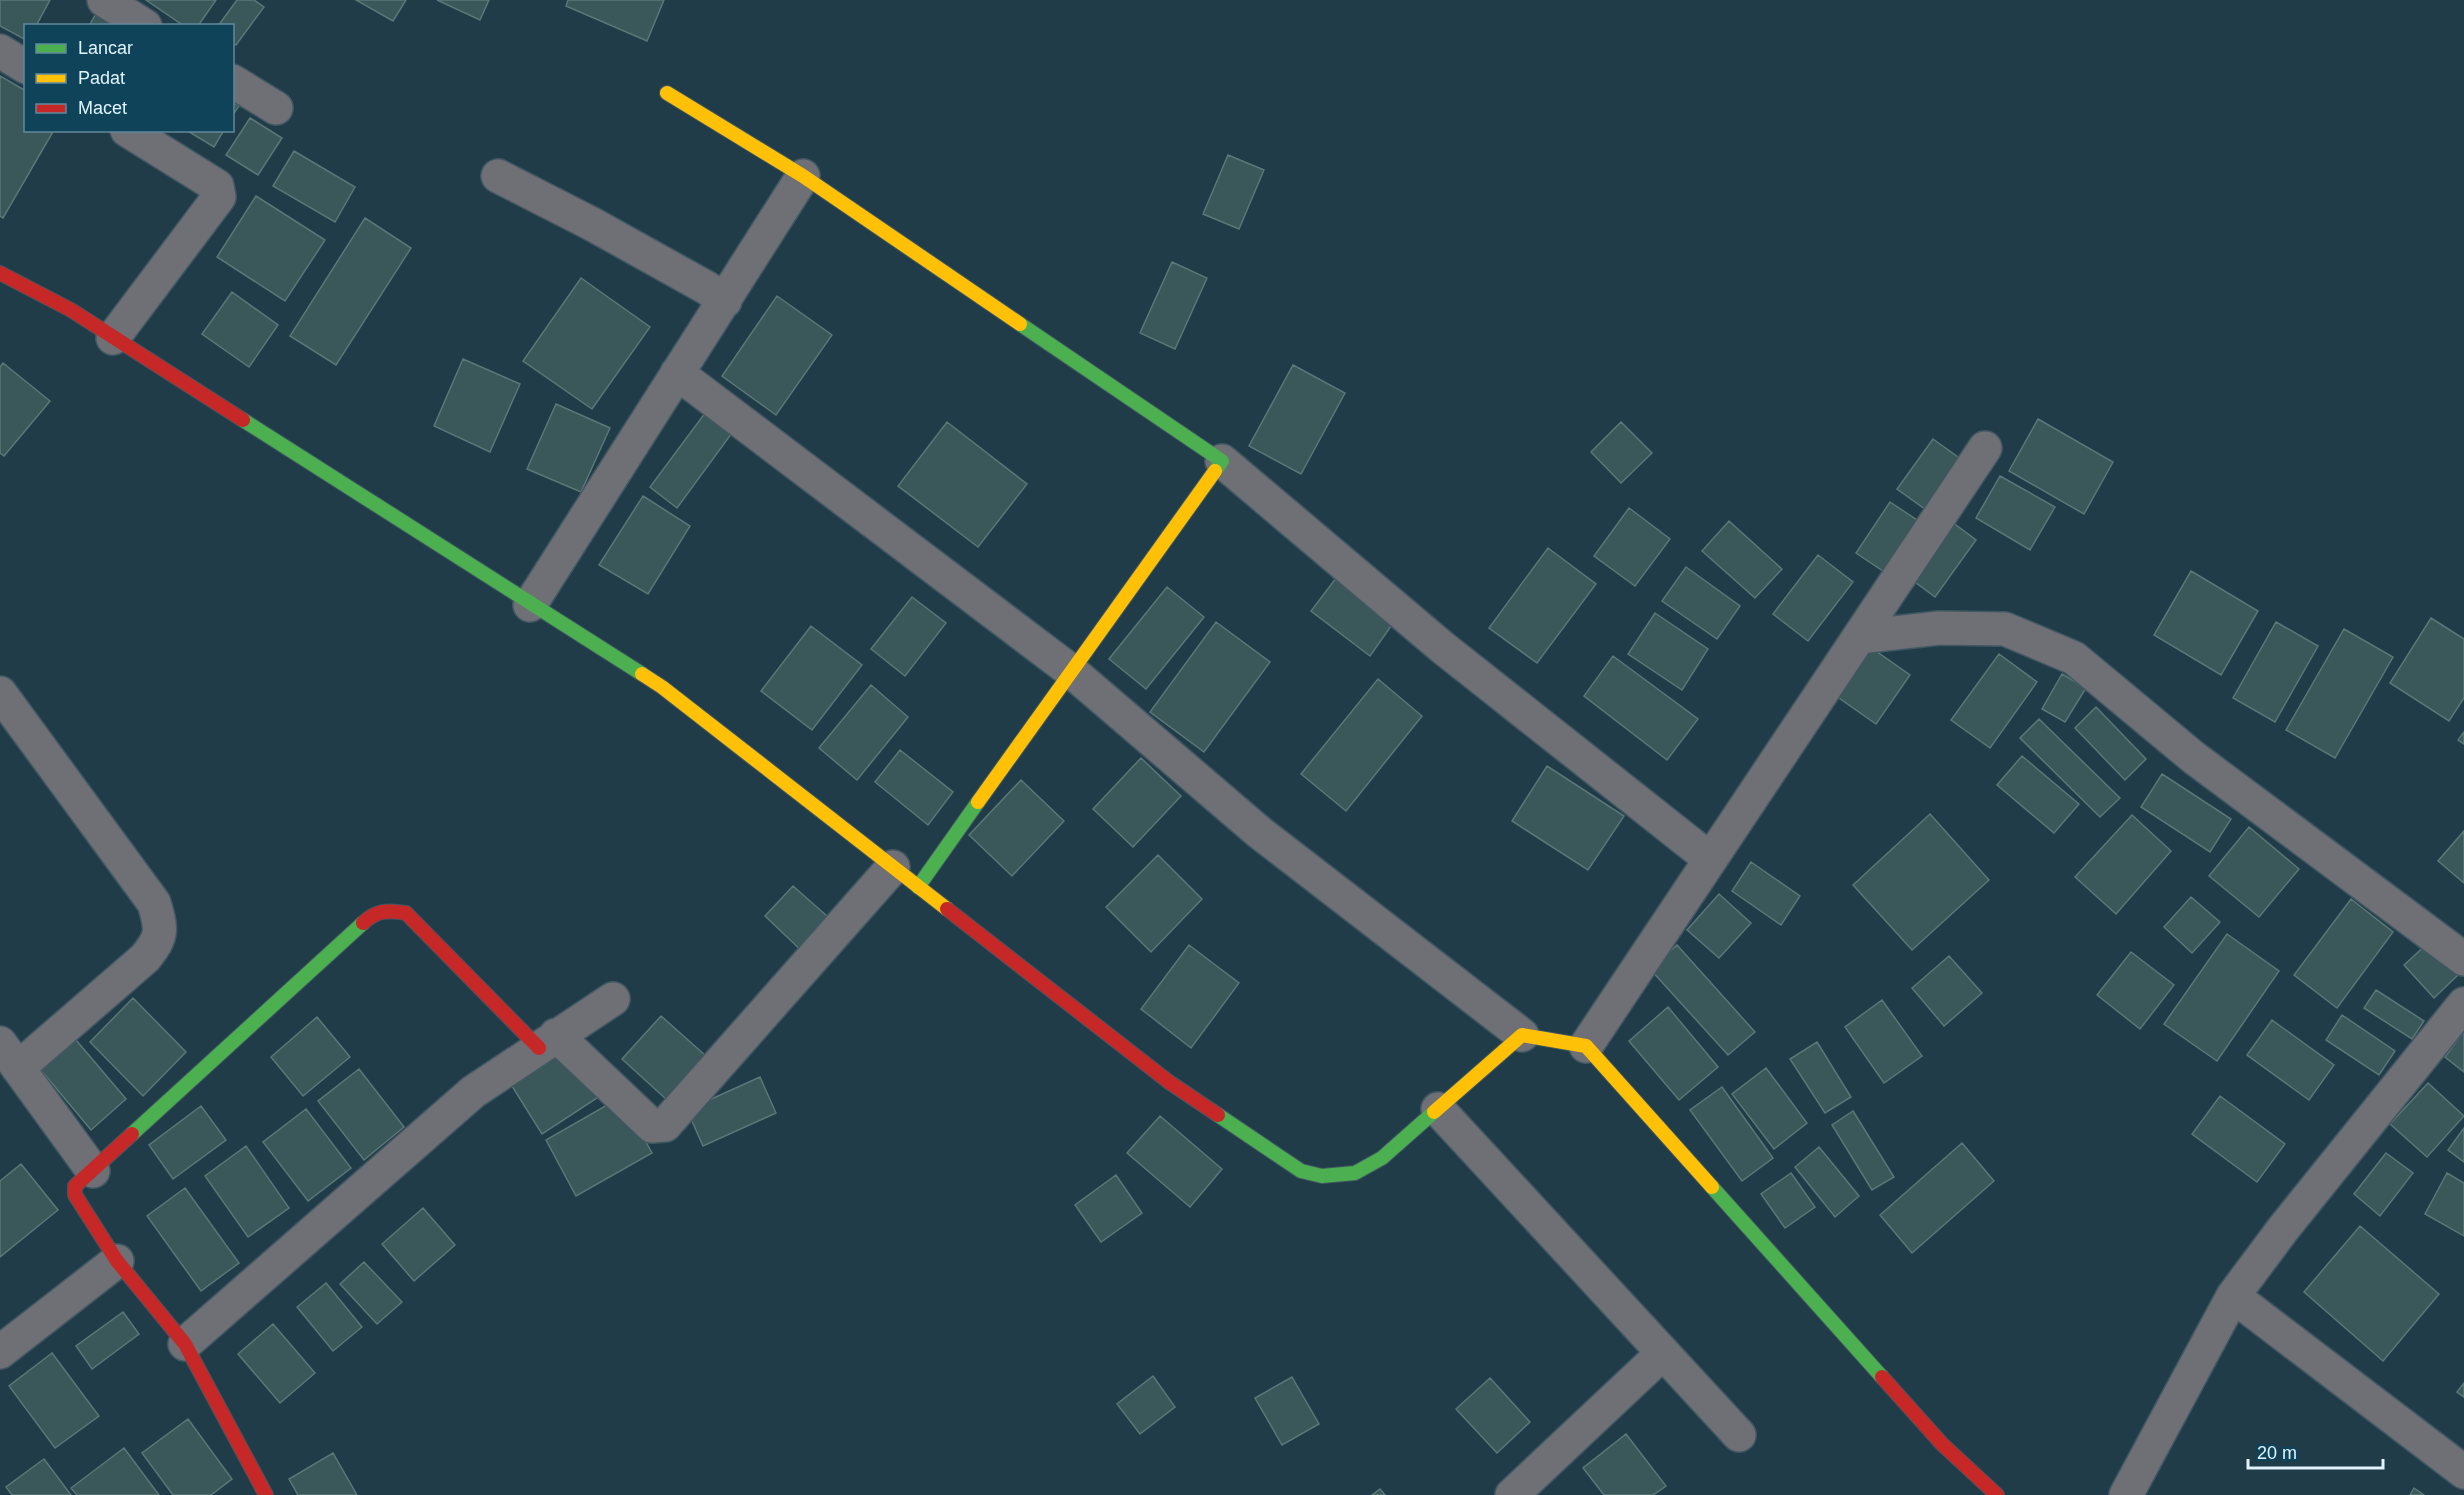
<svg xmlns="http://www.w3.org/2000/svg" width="2464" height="1495" viewBox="0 0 2464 1495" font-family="Arial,sans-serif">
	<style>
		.building { fill: #3a5759; stroke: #5c7777; stroke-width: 1.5 }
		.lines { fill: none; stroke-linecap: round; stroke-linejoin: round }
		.street-casing { stroke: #415862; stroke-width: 36 }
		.fast-casing { stroke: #415862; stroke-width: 16 }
		.slow-casing { stroke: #415862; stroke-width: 16 }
		.jam-casing { stroke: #415862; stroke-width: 16 }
		.street { stroke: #6f6f76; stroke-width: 33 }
		.fast { stroke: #4caf50; stroke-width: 14 }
		.slow { stroke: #ffc107; stroke-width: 14 }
		.jam { stroke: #c62828; stroke-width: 14 }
	</style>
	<rect width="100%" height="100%" fill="#1f3c48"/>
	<path class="building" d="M0,0H50L36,26H26V40L0,26Z
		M146,0H216L198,26H184Z
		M237,0H254L264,7L236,45L232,43V26H218Z
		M356,0H406L393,21Z
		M437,0H489L480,20Z
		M568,0H664L647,41L566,6Z
		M102,3L137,26H89Z
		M0,76L26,91V130H54L3,218L0,216Z
		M232,102L239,106L232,116Z
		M250,118L282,138L258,175L226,155Z
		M186,130H224L214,147Z
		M294,151L355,187L335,222L273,186Z
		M1228,155L1264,170L1239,229L1203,214Z
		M256,196L325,240L285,301L217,257Z
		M365,218L411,248L336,365L290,336Z
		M1172,262L1207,278L1175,349L1140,333Z
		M581,278L650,327L592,409L523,361Z
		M232,292L278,325L249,367L202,334Z
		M777,296L832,335L776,415L722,376Z
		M463,359L520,384L490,452L434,426Z
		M3,363L50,401L4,456L0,453V367Z
		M1293,365L1345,393L1301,474L1249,446Z
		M556,404L610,428L581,492L527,469Z
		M705,413L732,433L677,508L650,487Z
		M2038,419L2113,462L2084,514L2009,471Z
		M947,422L1027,484L978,547L898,486Z
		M1621,422L1652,453L1621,483L1591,452Z
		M1933,439L1965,462L1929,512L1897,489Z
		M2000,476L2055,507L2030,550L1976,518Z
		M643,496L690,526L648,594L599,565Z
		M1890,502L1923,524L1889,575L1856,553Z
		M1629,508L1670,539L1635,586L1594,556Z
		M1948,519L1976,540L1935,597L1907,576Z
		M1729,521L1782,569L1755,598L1702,551Z
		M1548,548L1596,584L1537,663L1489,628Z
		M1818,555L1853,582L1808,641L1773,614Z
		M1686,567L1740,606L1717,639L1662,601Z
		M2191,571L2258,611L2221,675L2154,635Z
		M1336,578L1394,622L1370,656L1311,611Z
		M1167,587L1204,617L1146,689L1109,659Z
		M912,597L946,623L905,676L871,649Z
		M1655,613L1708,649L1682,690L1628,654Z
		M2431,618L2464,639V698L2449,721L2390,683Z
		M1216,622L1270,662L1204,752L1150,712Z
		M2276,622L2318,646L2275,722L2233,698Z
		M811,626L862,665L812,730L761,691Z
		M2344,629L2393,657L2335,758L2286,730Z
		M1863,642L1910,675L1876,724L1829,691Z
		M1999,654L2037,682L1990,748L1951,720Z
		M1613,656L1698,719L1667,760L1584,696Z
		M2062,674L2086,688L2065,722L2042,709Z
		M1378,679L1422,716L1346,811L1301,774Z
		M871,685L908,717L857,780L819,748Z
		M2096,707L2146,759L2125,780L2075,728Z
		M2039,719L2120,798L2100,817L2020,738Z
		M2464,732V744L2458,740Z
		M900,750L953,792L928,825L875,782Z
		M2022,756L2079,804L2054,833L1997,785Z
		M1141,758L1181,796L1133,847L1093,809Z
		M1547,766L1624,816L1588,870L1512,821Z
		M2162,774L2231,819L2210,852L2141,807Z
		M1021,780L1064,821L1012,876L969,835Z
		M1930,814L1989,880L1912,950L1853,885Z
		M2132,815L2171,851L2116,914L2075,877Z
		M2249,827L2299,869L2259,917L2209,876Z
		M2464,831V883L2438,861Z
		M1158,855L1202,899L1151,952L1106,907Z
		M1751,862L1800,896L1781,925L1732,891Z
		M793,886L836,924L807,956L765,916Z
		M1719,894L1751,923L1719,958L1687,930Z
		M2191,897L2220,922L2192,953L2164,927Z
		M2351,899L2393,932L2337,1008L2294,975Z
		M2227,934L2279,971L2217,1061L2164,1024Z
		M2428,943L2458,975L2434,998L2404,965Z
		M1189,945L1239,983L1191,1048L1141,1009Z
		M1677,945L1755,1032L1728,1055L1650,969Z
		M2131,952L2174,985L2140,1029L2097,995Z
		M1949,956L1982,993L1944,1026L1912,988Z
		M2376,990L2424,1021L2412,1039L2364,1008Z
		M133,998L186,1052L143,1096L90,1042Z
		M1882,1000L1922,1056L1884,1083L1845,1027Z
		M1668,1007L1718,1067L1679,1100L1629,1041Z
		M2342,1015L2395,1051L2379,1075L2326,1040Z
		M661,1016L706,1056L667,1100L622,1059Z
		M317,1017L350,1057L303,1096L271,1057Z
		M2272,1020L2334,1065L2309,1100L2247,1055Z
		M2464,1031V1072L2445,1057Z
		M76,1040L126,1099L91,1130L41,1070Z
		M1817,1042L1851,1097L1825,1113L1790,1059Z
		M564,1046L597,1098L542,1134L510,1083Z
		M1766,1068L1807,1123L1774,1149L1732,1094Z
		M359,1069L404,1127L364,1160L318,1101Z
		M760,1077L776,1113L703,1146L687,1110Z
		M2428,1083L2464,1116L2427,1157L2390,1124Z
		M1722,1087L1773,1158L1742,1181L1690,1110Z
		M2220,1096L2285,1144L2257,1182L2192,1134Z
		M621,1097L652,1153L576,1196L546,1140Z
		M201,1106L226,1140L173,1179L149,1145Z
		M306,1109L351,1168L308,1201L263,1142Z
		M1853,1111L1894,1177L1872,1190L1832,1125Z
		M1160,1116L1222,1169L1190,1207L1127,1153Z
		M2464,1128V1162L2448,1150Z
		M1962,1143L1994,1181L1912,1253L1880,1215Z
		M246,1146L289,1208L248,1237L205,1176Z
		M1819,1147L1859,1196L1835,1217L1795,1167Z
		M2386,1153L2413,1173L2380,1216L2354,1194Z
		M21,1164L58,1210L0,1257V1181Z
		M1791,1173L1815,1207L1785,1228L1761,1194Z
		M2447,1173L2464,1183V1236L2425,1214Z
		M1116,1175L1142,1213L1101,1242L1075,1205Z
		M185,1188L239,1263L201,1291L147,1216Z
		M423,1208L455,1245L414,1281L382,1244Z
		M2360,1226L2439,1294L2383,1361L2304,1292Z
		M364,1262L402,1302L377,1324L340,1284Z
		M326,1283L362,1327L333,1351L297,1307Z
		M123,1312L139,1334L92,1369L76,1346Z
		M273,1324L315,1373L280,1403L238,1354Z
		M52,1353L99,1416L55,1448L9,1386Z
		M1153,1376L1175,1407L1140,1434L1117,1404Z
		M1292,1377L1319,1424L1282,1445L1255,1398Z
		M1490,1378L1530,1422L1497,1453L1456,1409Z
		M2464,1383V1397L2457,1392Z
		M188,1419L232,1479L211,1495H173L142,1453Z
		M1626,1434L1666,1486L1653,1495H1604L1583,1468Z
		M124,1448L159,1495H77L71,1488Z
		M333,1453L357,1495H298L289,1479Z
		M44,1459L71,1495H12L6,1487Z
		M2414,1488L2424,1495H2410Z
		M1380,1489L1385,1495H1372Z"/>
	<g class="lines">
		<defs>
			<path id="street" d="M104,0L145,26
				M0,51L26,67
				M232,81L276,108
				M498,176L592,224L707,288L725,301
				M113,338L219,197L217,186L127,130
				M677,373L1071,671L1259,832L1522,1035
				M1222,461L1442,647L1710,859
				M530,605L803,176
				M1859,637L1939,628L2005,629L2074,658L2193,757L2464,959
				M0,693L154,903C162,930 163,936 145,958L18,1068
				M556,1035L652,1126L665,1125L893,867
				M0,1043L93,1171
				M1586,1046L1985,448
				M1438,1109L1739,1435
				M2233,1296L2464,1472
				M185,1344L473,1092L613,999
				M0,1352L117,1261
				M1512,1495L1663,1353
				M2126,1495L2233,1296L2283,1229L2464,1004"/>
			<path id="fast" d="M1020,324L1222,461L1215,471
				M243,420L642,674
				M918,887L978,802
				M1218,1115L1301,1171L1322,1176L1355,1173L1382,1158L1434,1112
				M132,1134L363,923
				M1712,1187L1882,1377"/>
			<path id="slow" d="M667,93L803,176L1020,324
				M642,674L662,687L947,909
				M978,802L1215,471
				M1434,1112L1522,1035L1586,1046L1712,1187"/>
			<path id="jam" d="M0,273L71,310L243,420
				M947,909L1169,1082L1218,1115
				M363,923C377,910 387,910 406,913L539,1048
				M132,1134L75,1186V1195L117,1261L185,1344L266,1495
				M1882,1377L1942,1444L1997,1495"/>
		</defs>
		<use href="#street" class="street-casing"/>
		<use href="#fast" class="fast-casing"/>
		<use href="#slow" class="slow-casing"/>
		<use href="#jam" class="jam-casing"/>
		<use href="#street" class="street"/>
		<use href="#fast" class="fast"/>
		<use href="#slow" class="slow"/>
		<use href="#jam" class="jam"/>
	</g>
	<rect x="24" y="24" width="210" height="108" fill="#0e4359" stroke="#62899b" stroke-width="1.5"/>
	<rect x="36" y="44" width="30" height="9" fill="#4caf50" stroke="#62899b" stroke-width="1.5"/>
	<text x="78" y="54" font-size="18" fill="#e0f3fd">Lancar</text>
	<rect x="36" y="74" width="30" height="9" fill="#ffc107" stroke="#62899b" stroke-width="1.5"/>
	<text x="78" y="84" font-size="18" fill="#e0f3fd">Padat</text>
	<rect x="36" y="104" width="30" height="9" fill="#c62828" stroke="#62899b" stroke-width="1.5"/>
	<text x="78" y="114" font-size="18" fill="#e0f3fd">Macet</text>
	<path d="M2248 1459v9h135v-9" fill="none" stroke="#e0f3fd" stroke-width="3"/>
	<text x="2257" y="1459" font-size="18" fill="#e0f3fd" stroke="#0e4359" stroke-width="4.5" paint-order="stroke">20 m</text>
</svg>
